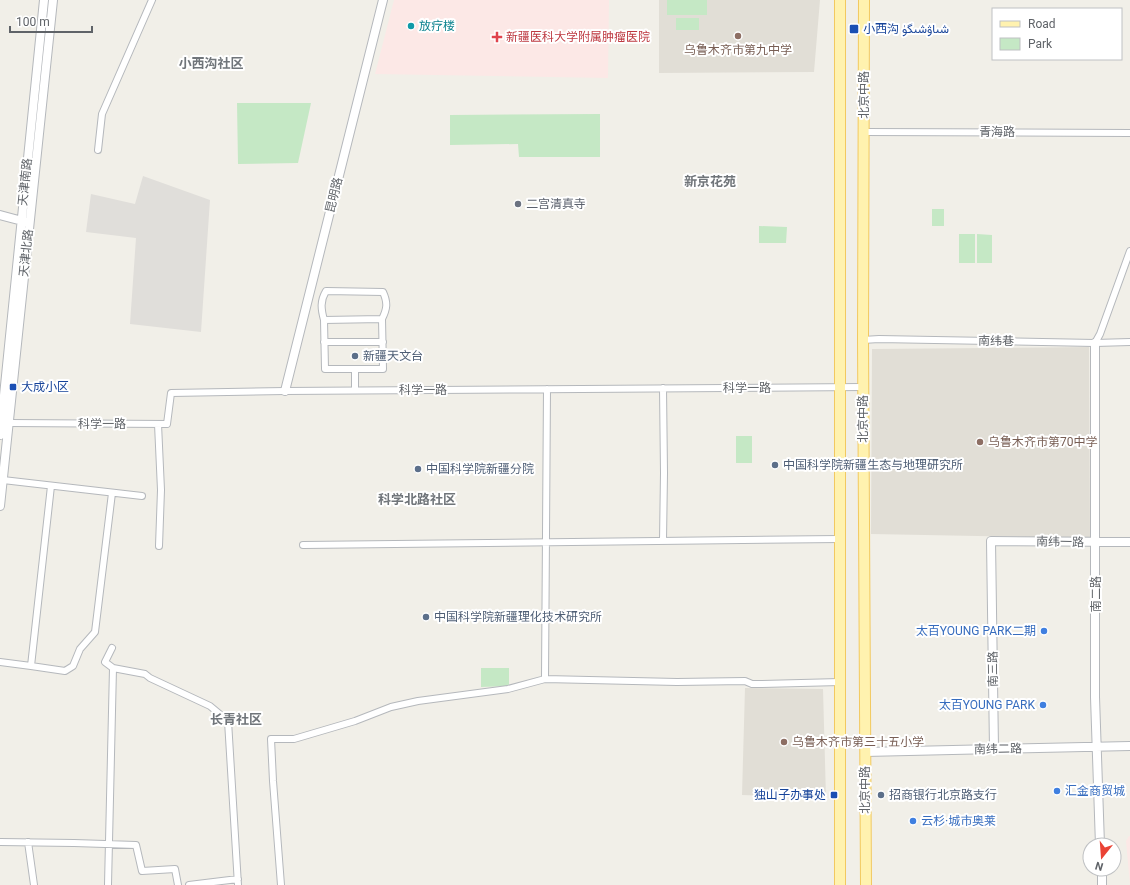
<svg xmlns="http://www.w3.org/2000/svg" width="1130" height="885" viewBox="0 0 1130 885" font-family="Roboto,Vazirmatn,'Noto Sans SC',sans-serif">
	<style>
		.industrial { fill: #e0deda }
		.education { fill: #e1ded6 }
		.medical { fill: #fce8e6 }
		.green { fill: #c5e8c5 }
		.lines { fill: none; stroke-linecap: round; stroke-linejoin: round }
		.minor-casing { stroke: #b5b8bc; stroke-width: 8 }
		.tertiary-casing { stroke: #b5b8bc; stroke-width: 10 }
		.primary-casing { stroke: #f2c960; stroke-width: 12 }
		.minor { stroke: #fff; stroke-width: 6 }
		.tertiary { stroke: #fff; stroke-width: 8 }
		.primary { stroke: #fff2af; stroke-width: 10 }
		.culture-dot { fill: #0f9aa8; stroke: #fff; stroke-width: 1.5 }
		.transit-dot { fill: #1a4fb4; stroke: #fff; stroke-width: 1.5 }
		.education-dot { fill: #8d6e63; stroke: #fff; stroke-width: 1.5 }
		.health-dot { fill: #e0444e; stroke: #fff; stroke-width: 1.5 }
		.worship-dot { fill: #6b7280; stroke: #fff; stroke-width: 1.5 }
		.service-dot { fill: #5c6f8a; stroke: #fff; stroke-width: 1.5 }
		.shop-dot { fill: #3f7fe0; stroke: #fff; stroke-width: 1.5 }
		.labels { text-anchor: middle; stroke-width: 4; stroke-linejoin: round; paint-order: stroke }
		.culture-label { font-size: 12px; fill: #0d838f; stroke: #fff; text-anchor: start }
		.transit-label { font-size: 12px; fill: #164399; stroke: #fff; text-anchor: start }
		.health-label { font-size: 12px; fill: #be3a42; stroke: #fff; text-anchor: start }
		.education-label { font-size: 12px; fill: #785e54; stroke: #fff; text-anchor: start }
		.street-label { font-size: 12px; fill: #5f6368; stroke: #fff }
		.worship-label { font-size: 12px; fill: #5b616d; stroke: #fff; text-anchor: start }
		.service-label { font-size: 12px; fill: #4e5e75; stroke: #fff; text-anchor: start }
		.shop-label { font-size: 12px; fill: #366cbe; stroke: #fff; text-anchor: end }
		.neighbourhood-label { font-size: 13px; font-weight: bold; fill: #70757a; stroke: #fff }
	</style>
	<rect width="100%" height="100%" fill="#f1efe8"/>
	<path class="industrial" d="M143,176L210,200L201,332L130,324L136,238L86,232L91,194L135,204Z"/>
	<path class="education" d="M659,0H820L814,72L659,73Z
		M1089,347L1090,538L871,534L872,349Z
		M745,688L823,689L826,798L742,795Z"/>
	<path class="medical" d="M394,0H609L608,78L375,74Z
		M1129,836H1130V885L1126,841Z"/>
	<path class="green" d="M667,0H707V15H667Z
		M676,18H699V30H676Z
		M237,103H311L298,163L238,164Z
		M600,114V157H519L518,144L450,145V115Z
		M932,209H944V226H932Z
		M759,226L787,227L786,243H759Z
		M959,234H975V263H959Z
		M977,234L992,235V263H977Z
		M736,436H752V463H736Z
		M481,668H509V686L481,687Z"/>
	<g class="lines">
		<defs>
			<path id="minor" d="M864,132L1130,133
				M98,150L102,114L152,0
				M324,320C321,309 320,301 326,291L383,292C388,303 387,309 382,319
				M863,340L879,339L1095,343L1130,342
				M324,342H383
				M1095,343L1100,334L1130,251
				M355,369H383L382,319L324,320L325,369H355V390
				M663,388L664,473L663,541
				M9,423L167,424L171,393L285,391L863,387
				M158,424L161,490L159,546
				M3,480L142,496
				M303,545L840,539
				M112,648L105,662L113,668L145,674L150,678L210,706L228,721L238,885
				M0,662L31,666L51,486
				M31,666L65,671L73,666L80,649L95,632L112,493
				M545,679L547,389
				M0,842L74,843L136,845L142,871L175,869L178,885
				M28,842L34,885
				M108,885L113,668
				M189,885L238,879
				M281,885L273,781L271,739H294L355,721L391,707L418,701L508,689L545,679L677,682L745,681L752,684H760L840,682"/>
			<path id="tertiary" d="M0,215L26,222
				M1095,343V697L1100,845
				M285,391L383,0
				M0,435L44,0
				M0,506L53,0
				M994,749L991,541L1130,542
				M865,752L1130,746
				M1102,869V885"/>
			<path id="primary" d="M840,0V885
				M864,0L863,340L866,885"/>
		</defs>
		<use href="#minor" class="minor-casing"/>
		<use href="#tertiary" class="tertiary-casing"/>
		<use href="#primary" class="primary-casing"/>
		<use href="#minor" class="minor"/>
		<use href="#tertiary" class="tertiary"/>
		<use href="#primary" class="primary"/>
	</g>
	<circle class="culture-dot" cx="411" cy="26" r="4"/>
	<g class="transit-dot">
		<rect x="849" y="24" width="10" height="10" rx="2"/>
		<rect x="9" y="383" width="8" height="8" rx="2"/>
		<rect x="830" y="791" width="8" height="8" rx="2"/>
	</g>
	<g class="education-dot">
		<circle cx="738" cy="36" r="4"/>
		<circle cx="980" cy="442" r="4"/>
		<circle cx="784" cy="742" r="4"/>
	</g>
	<path class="health-dot" d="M495 31h4v4h4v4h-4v4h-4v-4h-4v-4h4z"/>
	<circle class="worship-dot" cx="518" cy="204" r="4"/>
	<g class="service-dot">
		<circle cx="355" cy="356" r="4"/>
		<circle cx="775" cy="465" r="4"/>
		<circle cx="418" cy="469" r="4"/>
		<circle cx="426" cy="617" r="4"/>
		<circle cx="881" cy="795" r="4"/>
	</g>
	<g class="shop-dot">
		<circle cx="1044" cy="631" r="4"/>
		<circle cx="1043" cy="705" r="4"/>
		<circle cx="1057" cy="791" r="4"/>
		<circle cx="913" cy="821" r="4"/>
	</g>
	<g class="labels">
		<g class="culture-label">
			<text x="419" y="30">放疗楼</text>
		</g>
		<g class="transit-label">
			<text x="863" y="33">小西沟 شىاۋشىگۈ</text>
			<text x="21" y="391">大成小区</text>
			<text x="826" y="799" text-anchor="end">独山子办事处</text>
		</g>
		<g class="health-label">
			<text x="506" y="41">新疆医科大学附属肿瘤医院</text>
		</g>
		<g class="education-label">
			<text x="738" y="54" text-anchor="middle">乌鲁木齐市第九中学</text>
			<text x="988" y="446">乌鲁木齐市第70中学</text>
			<text x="792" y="746">乌鲁木齐市第三十五小学</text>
		</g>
		<g class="street-label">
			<text transform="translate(864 95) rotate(-90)" y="4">北京中路</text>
			<text x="997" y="136">青海路</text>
			<text transform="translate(25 182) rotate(-84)" y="4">天津南路</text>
			<text transform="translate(334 195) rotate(-76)" y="4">昆明路</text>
			<text transform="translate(26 253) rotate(-84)" y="4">天津北路</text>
			<text transform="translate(996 341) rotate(1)" y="4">南纬巷</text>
			<text x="747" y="392">科学一路</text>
			<text x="423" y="394">科学一路</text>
			<text transform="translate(863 419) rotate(-90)" y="4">北京中路</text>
			<text x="102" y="428">科学一路</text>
			<text transform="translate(1060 542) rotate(1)" y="4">南纬一路</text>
			<text transform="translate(1096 594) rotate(-90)" y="4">南二路</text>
			<text transform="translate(993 669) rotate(-91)" y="4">南三路</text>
			<text transform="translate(998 749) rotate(-1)" y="4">南纬二路</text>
			<text transform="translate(865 790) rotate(-90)" y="4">北京中路</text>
		</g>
		<g class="worship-label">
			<text x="526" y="208">二宫清真寺</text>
		</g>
		<g class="service-label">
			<text x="363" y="360">新疆天文台</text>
			<text x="783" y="469">中国科学院新疆生态与地理研究所</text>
			<text x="426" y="473">中国科学院新疆分院</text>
			<text x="434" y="621">中国科学院新疆理化技术研究所</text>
			<text x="889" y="799">招商银行北京路支行</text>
		</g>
		<g class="shop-label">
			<text x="1036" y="635">太百YOUNG PARK二期</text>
			<text x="1035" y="709">太百YOUNG PARK</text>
			<text x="1065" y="795" text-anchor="start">汇金商贸城</text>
			<text x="921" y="825" text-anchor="start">云杉·城市奥莱</text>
		</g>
		<g class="neighbourhood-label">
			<text x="211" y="68">小西沟社区</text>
			<text x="710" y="186">新京花苑</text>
			<text x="417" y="504">科学北路社区</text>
			<text x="236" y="724">长青社区</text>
		</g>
	</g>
	<rect x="992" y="8" width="130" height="52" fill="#ffffff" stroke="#bfc1c3"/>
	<rect x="1000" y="21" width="20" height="6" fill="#fff2af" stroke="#bfc1c3"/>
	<text x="1028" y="28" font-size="12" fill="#5f6368">Road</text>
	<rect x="1000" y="38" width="20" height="12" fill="#c5e8c5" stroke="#bfc1c3"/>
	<text x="1028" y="48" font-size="12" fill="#5f6368">Park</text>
	<g transform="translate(1102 857) rotate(197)"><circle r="19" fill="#ffffff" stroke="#bfc1c3"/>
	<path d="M0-3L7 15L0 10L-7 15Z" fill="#ea4335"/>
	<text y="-6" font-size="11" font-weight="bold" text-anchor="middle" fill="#5f6368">N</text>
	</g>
	<path d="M10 26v6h82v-6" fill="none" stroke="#5f6368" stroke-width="2"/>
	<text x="16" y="26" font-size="12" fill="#5f6368" stroke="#ffffff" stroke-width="3" paint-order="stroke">100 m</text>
</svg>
